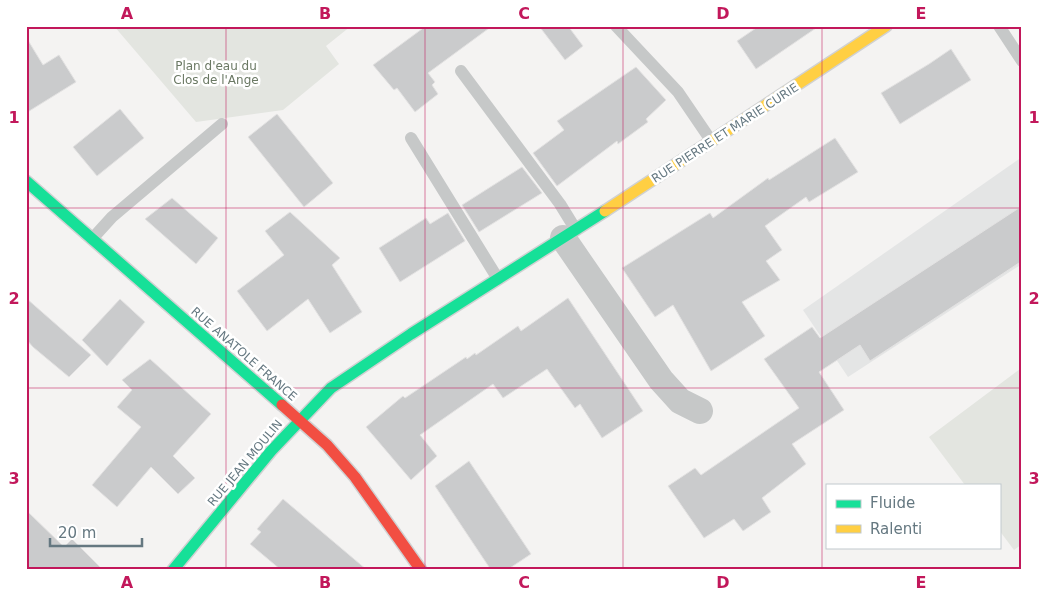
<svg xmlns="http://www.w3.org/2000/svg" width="1048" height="596" viewBox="0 0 1048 596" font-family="'DejaVu Sans',sans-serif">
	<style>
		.built { fill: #e4e5e5 }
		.green { fill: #e3e5e0 }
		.building { fill: #cacbcc; stroke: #e3e2e2 }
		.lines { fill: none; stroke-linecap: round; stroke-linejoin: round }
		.fast-casing { stroke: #d0d1d2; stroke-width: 14 }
		.slow-casing { stroke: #d0d1d2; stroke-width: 14 }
		.jam-casing { stroke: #d0d1d2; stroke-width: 14 }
		.lane { stroke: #c6c8c8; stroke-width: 12 }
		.street { stroke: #c6c8c8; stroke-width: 26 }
		.fast { stroke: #16e098; stroke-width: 11 }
		.slow { stroke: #ffcf43; stroke-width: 11 }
		.jam { stroke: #f24e42; stroke-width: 11 }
		.grid { fill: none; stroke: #c2185b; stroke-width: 1; stroke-opacity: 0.55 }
		.labels { text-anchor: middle; stroke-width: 5; stroke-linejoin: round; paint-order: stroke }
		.park-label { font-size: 12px; fill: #6b7964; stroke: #fff }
		.street-label { font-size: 12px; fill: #657881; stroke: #fff }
		.neatline { fill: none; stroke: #c2185b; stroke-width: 2 }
		.grid-label { font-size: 16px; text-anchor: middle; font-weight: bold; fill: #c2185b }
	</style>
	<rect width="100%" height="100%" fill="#f4f3f2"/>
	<path class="built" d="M1022,157V264L848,377L803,310Z"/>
	<path class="green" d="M114,26H351L326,46L339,64L283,110L196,122Z
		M1020,369L1022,372V544L1014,550L999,530V485H965L929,437Z"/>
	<path class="building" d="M426,26H492L428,73L435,82L432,85L438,94L415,112L397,88L394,90L373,65Z
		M539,26H568L583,46L565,60Z
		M759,26H819L756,69L737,41Z
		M26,37L43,65L59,55L76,82L26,113Z
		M951,49L971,80L900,124L881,93L929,64Z
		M636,67L666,100L646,119L648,122L618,144L617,141L557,186L533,153L564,130L557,121Z
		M120,109L144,138L97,176L73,147Z
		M277,114L333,183L304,207L248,137Z
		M835,138L858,172L809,202L806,197L765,226L782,250L766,261L780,280L742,302L765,336L711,371L673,305L655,317L622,268L710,213L713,218L768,178L769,180Z
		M522,167L542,193L479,232L462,205Z
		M172,198L218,238L196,264L145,219Z
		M1022,206V261L870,361L860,345L819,372L844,410L792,444L806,464L762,498L771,512L743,531L734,519L704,538L668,486L695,468L701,475L799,408L764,359L812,327L820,338Z
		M290,212L340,258L332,265L362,312L330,333L308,299L267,331L237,291L284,255L265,231Z
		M448,213L465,241L400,282L379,248L426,218L430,224Z
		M26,298L91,355L69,377L33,347L26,339Z
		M568,298L643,411L602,438L580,404L575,408L547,369L503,398L493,384L420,435L437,456L411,480L366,427L403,396L405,398L466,357L467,359L475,353L476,355L518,326L521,331Z
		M120,299L145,322L107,366L82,340Z
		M150,359L211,414L173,456L195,478L178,494L151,467L117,507L92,485L141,427L117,407L132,390L122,380Z
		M469,461L531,554L507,570H491L435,486Z
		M283,499L367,570H281L250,544L261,532L257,529Z
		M26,510L64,547L72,539L103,570H26Z"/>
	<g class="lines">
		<defs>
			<path id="fast" d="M26,181L282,405
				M173,570L271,451L331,388L411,334L605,211"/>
			<path id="slow" d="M605,211L886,26"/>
			<path id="jam" d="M282,405L327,445L355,477L421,570"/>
		</defs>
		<use href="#fast" class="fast-casing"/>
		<use href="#slow" class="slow-casing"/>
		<use href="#jam" class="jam-casing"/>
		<path class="lane" d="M616,26L678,92L712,142
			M999,26L1022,61
			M461,71L560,204L576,230
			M411,138L498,279
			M92,239L112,217L222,124"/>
		<path class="street" d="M563,238L661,380L680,401L700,411"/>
		<use href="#fast" class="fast"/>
		<use href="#slow" class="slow"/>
		<use href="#jam" class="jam"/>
	</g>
	<path class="grid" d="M226,26V570M425,26V570M623,26V570M822,26V570M26,208H1022M26,388H1022"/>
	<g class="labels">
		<g class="park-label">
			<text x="216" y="70">Plan d'eau du<tspan x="216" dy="14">Clos de l'Ange</tspan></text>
		</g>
		<g class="street-label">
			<text transform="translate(725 133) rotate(-33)" y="4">RUE PIERRE ET MARIE CURIE</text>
			<text transform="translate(244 354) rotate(41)" y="4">RUE ANATOLE FRANCE</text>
			<text transform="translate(245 463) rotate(-50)" y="4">RUE JEAN MOULIN</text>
		</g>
	</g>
	<rect width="1048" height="596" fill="none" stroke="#ffffff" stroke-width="55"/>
	<rect x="826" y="484" width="175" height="65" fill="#ffffff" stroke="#c1c9cd"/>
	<rect x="836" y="500" width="25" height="8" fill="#16e098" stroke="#c1c9cd"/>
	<text x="870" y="508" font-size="15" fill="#657881">Fluide</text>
	<rect x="836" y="525" width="25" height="8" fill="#ffcf43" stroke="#c1c9cd"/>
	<text x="870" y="534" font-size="15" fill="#657881">Ralenti</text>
	<path d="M50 538v8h92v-8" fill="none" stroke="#657881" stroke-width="2.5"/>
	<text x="58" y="538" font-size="15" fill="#657881" stroke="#ffffff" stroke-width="4" paint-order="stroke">20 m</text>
	<rect x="28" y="28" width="992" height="540" class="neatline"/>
	<g class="grid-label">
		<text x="127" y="19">A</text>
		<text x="325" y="19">B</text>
		<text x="524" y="19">C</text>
		<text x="723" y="19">D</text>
		<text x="921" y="19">E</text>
		<text x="14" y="123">1</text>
		<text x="1034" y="123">1</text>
		<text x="14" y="304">2</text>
		<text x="1034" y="304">2</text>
		<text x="14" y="484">3</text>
		<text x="1034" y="484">3</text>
		<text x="127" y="588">A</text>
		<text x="325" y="588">B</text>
		<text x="524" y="588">C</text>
		<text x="723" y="588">D</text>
		<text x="921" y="588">E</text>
	</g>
</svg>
